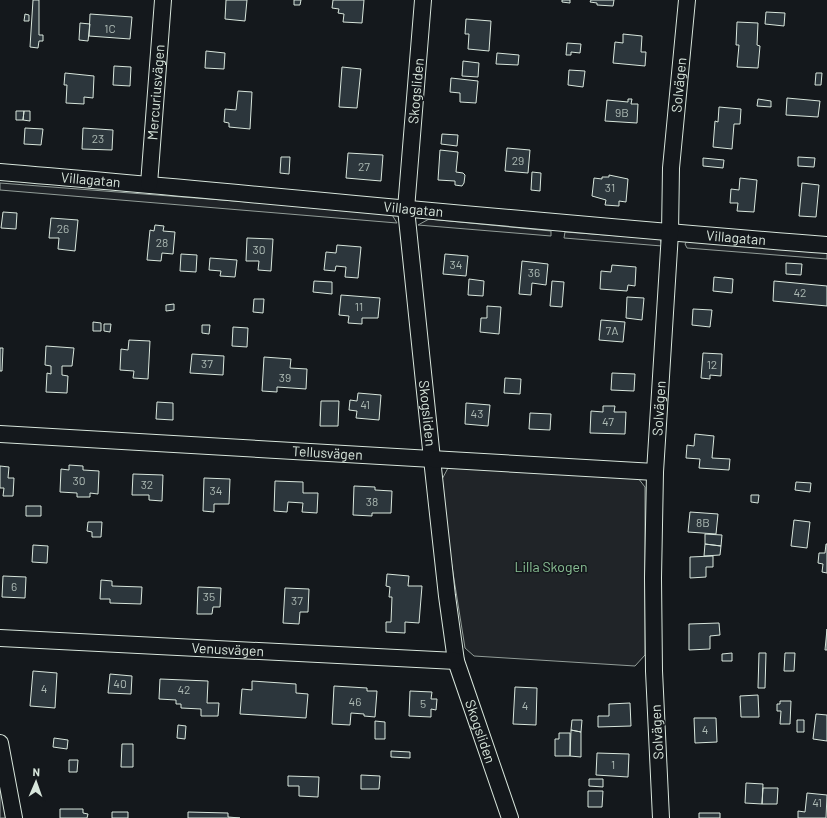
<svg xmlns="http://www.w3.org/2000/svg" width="827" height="818" viewBox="0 0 827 818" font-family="Barlow,sans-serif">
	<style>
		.green { fill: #202428; stroke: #939e99 }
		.building { fill: #2c363c; stroke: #d8e6dc }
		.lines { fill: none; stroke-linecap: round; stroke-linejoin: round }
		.street-casing { stroke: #d8e6dc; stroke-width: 18 }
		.street { stroke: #14181c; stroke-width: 16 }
		.labels { text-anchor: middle; stroke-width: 3; stroke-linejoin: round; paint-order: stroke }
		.number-label { font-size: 12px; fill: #adbab4 }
		.street-label { font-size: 14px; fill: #d8e6dc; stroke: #14181c }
		.park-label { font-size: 14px; fill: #8ac095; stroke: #14181c }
	</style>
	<rect width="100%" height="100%" fill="#14181c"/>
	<path class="green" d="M0,183L391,213L397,223L0,190Z
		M429,219L551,231V236L418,225Z
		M565,232L660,239L662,246L564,238Z
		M687,241L827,253V259L687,248L685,244Z
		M449,466L638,478L645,487V655L635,666L474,656L465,648L439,485Z
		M0,780L7,818H0Z"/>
	<path class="building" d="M33,0H39V35H43V41H39L38,48L30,47Z
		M226,0H247L245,21L225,19Z
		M294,0H301L300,5H294Z
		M333,0H364L362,23L343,22L344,14L338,13L339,9L332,8Z
		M562,0H570V3L562,2Z
		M591,0H614L613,6L597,5V3L590,2Z
		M766,12L785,13L784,26L765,24Z
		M25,14L29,15V21H24Z
		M90,14L132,17L130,39L89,36Z
		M466,19L491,21L489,51L468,49L469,34H465Z
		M737,22L758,23L757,45L760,46L758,68L737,67L739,45H736Z
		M80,23L90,24L88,41L79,40Z
		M623,34L642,36L641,52H646L645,66L613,63L615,42L623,43Z
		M567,43L581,44L580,53L571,52V55H566Z
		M206,51L225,53L224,69L205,68Z
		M497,53L519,55L518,65L496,64Z
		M463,61L479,63L478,77L462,76Z
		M114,66L131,67L130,86L113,85Z
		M342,67L361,69L357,108L339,107Z
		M569,70L585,71L583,87L568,85Z
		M65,73L94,76L93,98L84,97V104L66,103L67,85H64Z
		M816,73H822L821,85H815Z
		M451,78L478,81L476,103L460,102V93L450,92Z
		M238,91L252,92L250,129L229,127V123L224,122L225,109L236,110Z
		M787,98L820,101L818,117L786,115Z
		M628,99H632L631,104H638L637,123L605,121L607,100L628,102Z
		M758,99L771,101V107L757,106Z
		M719,107L741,109L740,124H734L732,149L713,147L715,121L718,122Z
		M16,111H24L23,120H16Z
		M24,111H30V121L23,120Z
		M25,128L43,129L41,145L24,144Z
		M83,128L113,130L112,150L82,149Z
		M442,134L458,135L457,146L441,144Z
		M507,148L530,150L528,173L505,171Z
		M440,150L458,152L456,172L463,173L465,175L464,183L462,186L455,185V181L438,180Z
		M348,153L383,155L381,181L346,178Z
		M281,157H290L289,174L280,173Z
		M798,157L815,158L814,167L798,166Z
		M703,158L724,160L723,168L703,166Z
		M532,172L541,173L540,191L531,190Z
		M609,175L628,179L626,202L619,201V206L605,205L606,200L592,196L594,178L602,179V177H609Z
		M740,178L757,180L754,212L737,211L738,203H730L731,189L739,190Z
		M802,183L819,185L816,217L799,216Z
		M3,212L17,213L16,229L1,228Z
		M51,218L78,220L75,251L58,249L59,238H49Z
		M155,225L164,226L163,231L175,232L173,254L162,253L161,261L147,260L150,230L154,231Z
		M247,238L273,239L271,271L258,270L259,261H246Z
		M337,245L361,247L358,278L345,277L346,267L336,266L335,271L324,270L326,252L336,253Z
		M181,254L197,255L196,272L180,271Z
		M445,254L468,256L466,276L443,274Z
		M210,258L237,260L235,277L220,276L221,271L209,270Z
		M522,261L548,264L546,285L532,283L531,295L519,294Z
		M786,263L802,264L801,275L786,274Z
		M612,265L636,267L635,286L628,285L627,291L600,289L601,271L611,272Z
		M714,277L733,279L732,293L713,291Z
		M469,279L484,281L483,296L468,295Z
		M314,281L332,282V294L313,292Z
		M552,281L564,282L562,307L550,306Z
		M774,281L827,286V306L773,301Z
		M341,295L380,298L378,318H362V324L348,323L349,316L339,315Z
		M627,297L644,298L642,320L626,318Z
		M254,299H264L263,313L253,312Z
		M174,304V310L166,311V305Z
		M487,306L501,307L499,334L480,332L481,318H487Z
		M693,309L712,310L710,327L692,325Z
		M601,320L625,322L623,342L599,340Z
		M93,322L101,323V331H93Z
		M104,324H111L110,332L104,331Z
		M202,325H210L209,334L202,333Z
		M233,327L248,328L247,347L232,346Z
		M129,340L150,341L148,379L133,378L134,371L120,370L121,349L128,350Z
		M46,346L74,348L72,366H62V375L68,376L67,393L46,392L47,373L51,374V366L45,365Z
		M0,348H3L2,371H0Z
		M703,353L722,354L721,376L710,375V379L701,378Z
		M192,354L224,356L223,375L190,373Z
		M264,357L291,359L290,368L307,369L306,389L277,387V392L262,391Z
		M612,373L635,374L634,391L611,390Z
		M505,378L521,379L520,394L504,393Z
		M358,393L381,395L379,420L356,418L357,411L349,410L350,400L357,401Z
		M321,401H339L338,426H320Z
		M157,402L173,403V420L156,419Z
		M466,403L490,405L488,426L465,424Z
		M603,406H615L614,412H626L625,434L590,433L591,411L603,412Z
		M530,413L551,414L550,430L529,429Z
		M695,434L714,436L712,458L730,459L729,470L699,468L700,459L686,458L687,445L694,446Z
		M69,465L83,466V470L99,471L98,494L90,493V497H77V493L60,492L61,469L69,470Z
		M0,466L9,467L8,478H14L13,496H3L4,488H0Z
		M133,474L163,475L162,501L149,500V495H132Z
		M204,478L230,479L229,504H214V512L203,511Z
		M275,481L303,482V493H318L317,513L302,512L303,503L288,502L287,512L274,511Z
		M796,482L811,483L810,492L795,490Z
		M354,486L375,487V490L392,491L391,513H372V516L353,515Z
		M751,495H759L758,503L751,502Z
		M26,506H41V516H26Z
		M690,512L718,514L716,534L688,532Z
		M794,520L810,522L807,548L791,546Z
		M88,522H102L101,537H92V532L87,531Z
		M705,534L722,535L721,546L705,544Z
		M705,544L721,546L720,555L704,556Z
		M826,544H827V573L822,572L823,564L818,563L819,553H825Z
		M33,545L48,546L47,563L32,562Z
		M713,556V567H706V577L690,578V557Z
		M387,574L409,576L408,586H422L419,623L405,622V633L386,632V622H391L392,597H389L390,587L386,586Z
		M3,576L26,577L25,598L2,597Z
		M101,580L112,581V586L142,587L141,604L110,603V599H100Z
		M198,587L221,588L220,607H213L212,614H197Z
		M285,588L309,589L308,612H300L299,624L283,623Z
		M719,623L720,635L710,636V649L689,650V624Z
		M827,629V650H825Z
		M732,653V661H722V654Z
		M759,653H766L765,688H758Z
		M785,653H795L794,671H784Z
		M33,671L57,673L55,708L30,706Z
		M110,674L132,676L131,694L108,693Z
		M160,679L208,681L207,703H219L218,716H201V709L181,708V704H176V700L159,699Z
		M252,681L296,684V693L308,694L306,718L240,714L242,689L252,690Z
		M334,686L367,688V691H377L375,717L364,716V714L351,713L350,725L332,724Z
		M515,687L537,688L536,725L513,724Z
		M410,691L432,692L431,699H437L436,710L431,709V717L409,716Z
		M758,695L759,717H741L740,696Z
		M780,701H791L790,724H780L781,711H777V704H780Z
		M630,703L631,726L598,727V716H609V704Z
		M816,714L827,715V741L813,739Z
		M694,718H716L717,742L695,743Z
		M572,720H582L581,732L571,730Z
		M797,720H804V732H797Z
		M375,721L385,722V739H375Z
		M178,725L186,726L185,739L177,738Z
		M571,730L581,732V757L570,756Z
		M559,733H570V756H555V739H559Z
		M54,738L68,740L67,749L53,747Z
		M122,744H133V767H121Z
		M391,751L410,752V758L391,757Z
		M597,753L629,754L628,777L596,775Z
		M69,760H78L77,772H69Z
		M361,775L380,776L379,789H361Z
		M288,776L319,777L318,797L299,796V786H288Z
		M589,779H603V787L589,786Z
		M746,783L763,784L762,804L745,803Z
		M763,788H778L777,804H762Z
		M588,791H603L602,807H588Z
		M807,793L827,795L826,818H798V811L805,812Z
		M60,809H83V813L88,814L87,818H60Z
		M112,812H128V818H112Z
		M188,812L228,813V817L240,818H188Z
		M699,813H720V818H699Z"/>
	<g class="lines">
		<defs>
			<g id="street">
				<path id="s1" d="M423,0L406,209L432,459L447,596L456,661L510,818"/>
				<path id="s2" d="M0,172C276,195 551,224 827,245"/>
				<path id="s3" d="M149,184L163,0"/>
				<path id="s4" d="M0,434L655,472"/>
				<path id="s5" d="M0,638L456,661"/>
				<path d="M0,743L14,818"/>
				<path id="s6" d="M661,818L654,671L653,578L655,472L670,233L671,168L687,0"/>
			</g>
		</defs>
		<use href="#street" class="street-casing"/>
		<use href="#street" class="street"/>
	</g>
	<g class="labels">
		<g class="number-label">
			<text x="110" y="33">1C</text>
			<text x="622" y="117">9B</text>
			<text x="98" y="143">23</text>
			<text x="518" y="165">29</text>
			<text x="364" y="171">27</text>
			<text x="610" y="192">31</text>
			<text x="63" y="233">26</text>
			<text x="162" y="247">28</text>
			<text x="259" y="254">30</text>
			<text x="456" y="269">34</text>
			<text x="534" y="277">36</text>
			<text x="800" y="297">42</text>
			<text x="359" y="311">11</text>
			<text x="612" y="335">7A</text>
			<text x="207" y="368">37</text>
			<text x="712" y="369">12</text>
			<text x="285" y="382">39</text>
			<text x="365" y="409">41</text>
			<text x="477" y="418">43</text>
			<text x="608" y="426">47</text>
			<text x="79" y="485">30</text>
			<text x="147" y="489">32</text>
			<text x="216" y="495">34</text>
			<text x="372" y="506">38</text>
			<text x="703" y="527">8B</text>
			<text x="14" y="591">6</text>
			<text x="209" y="601">35</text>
			<text x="297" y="605">37</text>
			<text x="120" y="688">40</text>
			<text x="44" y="693">4</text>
			<text x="184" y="694">42</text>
			<text x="355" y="706">46</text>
			<text x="423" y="708">5</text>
			<text x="525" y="710">4</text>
			<text x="705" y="734">4</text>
			<text x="613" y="769">1</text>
			<text x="817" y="807">41</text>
		</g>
		<g class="street-label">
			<text dy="5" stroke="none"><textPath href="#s6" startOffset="734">Solvägen</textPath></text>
			<text transform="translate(416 91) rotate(-85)" y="5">Skogsliden</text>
			<text dy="5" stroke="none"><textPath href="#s3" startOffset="92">Mercuriusvägen</textPath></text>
			<text dy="5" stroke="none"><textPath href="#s2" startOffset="91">Villagatan</textPath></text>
			<text dy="5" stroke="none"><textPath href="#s2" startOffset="415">Villagatan</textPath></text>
			<text dy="5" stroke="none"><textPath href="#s2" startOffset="739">Villagatan</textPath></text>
			<text dy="5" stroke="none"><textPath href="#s6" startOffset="410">Solvägen</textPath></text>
			<text dy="5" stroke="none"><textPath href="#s1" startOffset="415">Skogsliden</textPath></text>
			<text dy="5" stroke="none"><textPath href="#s4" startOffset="328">Tellusvägen</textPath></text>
			<text dy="5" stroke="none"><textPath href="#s5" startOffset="228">Venusvägen</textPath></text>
			<text dy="5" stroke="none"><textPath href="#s1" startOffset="739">Skogsliden</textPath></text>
			<text transform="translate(657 732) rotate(-93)" y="5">Solvägen</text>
		</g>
		<g class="park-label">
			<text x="551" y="572">Lilla Skogen</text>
		</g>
	</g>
	<g transform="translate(36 782) rotate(2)" stroke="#14181c" stroke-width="3" paint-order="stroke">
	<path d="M0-3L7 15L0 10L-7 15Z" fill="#d8e6dc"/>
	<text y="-6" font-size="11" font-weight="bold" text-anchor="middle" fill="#d8e6dc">N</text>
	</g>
</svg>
